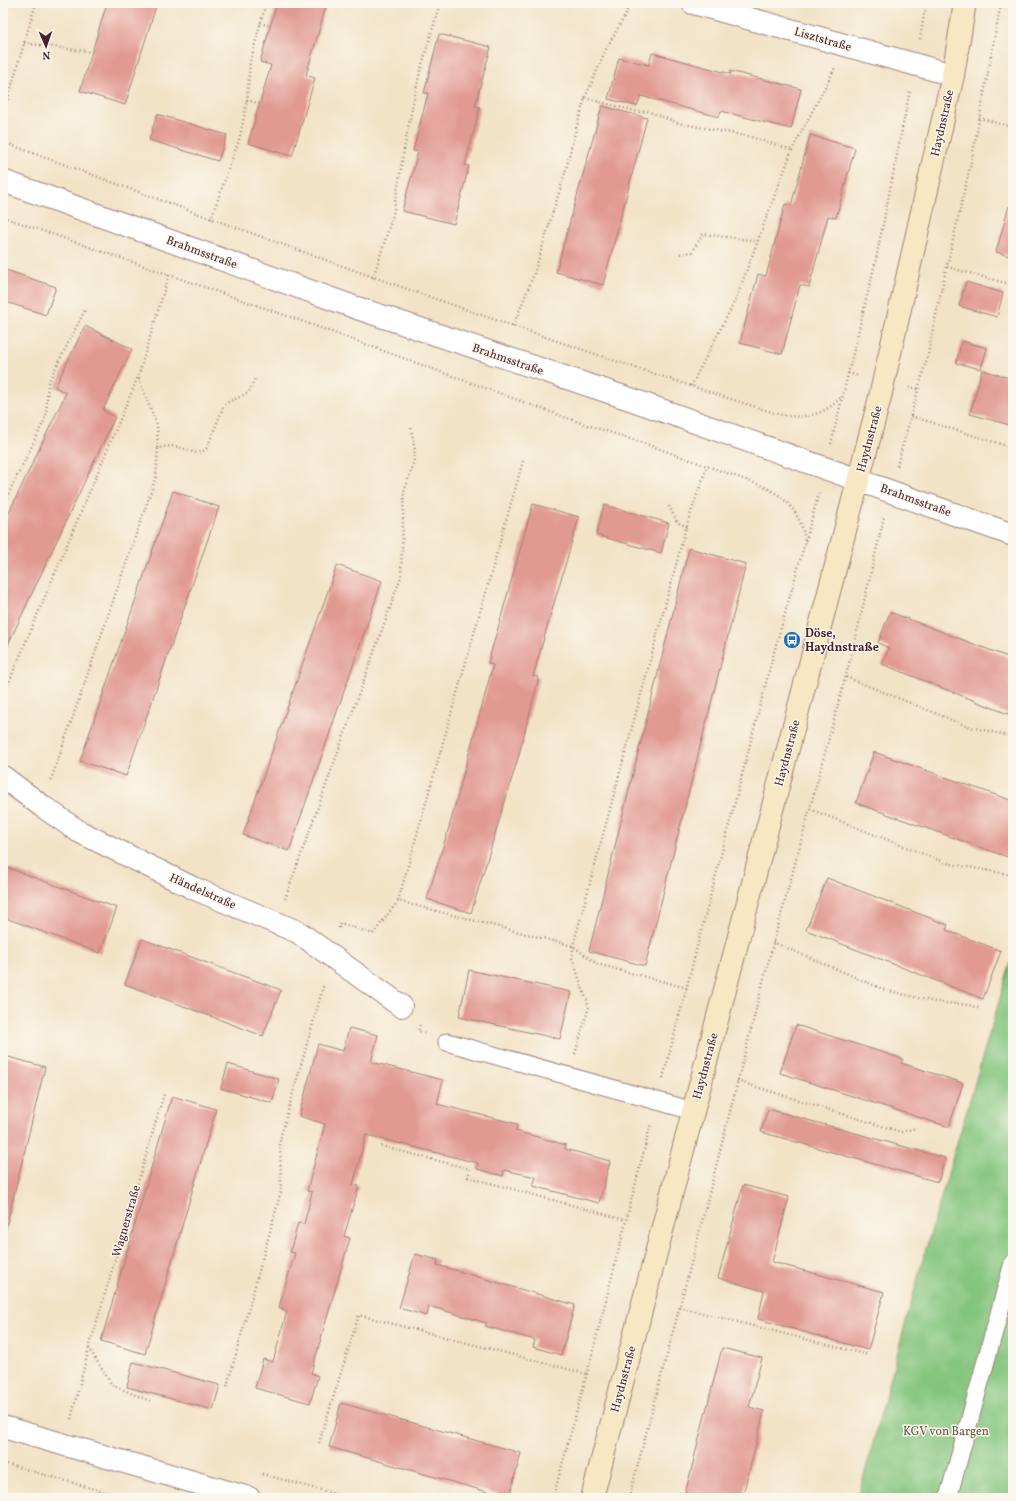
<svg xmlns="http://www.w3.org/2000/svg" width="1016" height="1501" viewBox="0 0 1016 1501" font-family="Vollkorn,serif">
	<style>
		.green { fill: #83c57e; stroke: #667254 }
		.building { fill: #e19a92 }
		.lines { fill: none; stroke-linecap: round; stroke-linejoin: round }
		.lane-casing { stroke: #9e8179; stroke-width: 19 }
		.street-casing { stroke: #9e8179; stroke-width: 24 }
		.secondary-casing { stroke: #9e8179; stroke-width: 24 }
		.path { stroke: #9e8179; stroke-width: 2.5; stroke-dasharray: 1 3; stroke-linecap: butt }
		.lane { stroke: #fff; stroke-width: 17 }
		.street { stroke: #fff; stroke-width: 22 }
		.secondary { stroke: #f7e8c3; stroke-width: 22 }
		.labels { text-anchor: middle; stroke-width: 3; stroke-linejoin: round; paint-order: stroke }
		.street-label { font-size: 12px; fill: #4a1f2b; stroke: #fbf7ec }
		.poi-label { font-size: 12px; font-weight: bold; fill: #4a1f2b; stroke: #fbf7ec; text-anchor: start }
		.park-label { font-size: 12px; fill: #5e5948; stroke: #fbf7ec }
	</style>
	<rect width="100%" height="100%" fill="#fbf7ec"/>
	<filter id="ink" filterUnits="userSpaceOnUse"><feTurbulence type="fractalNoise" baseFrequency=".025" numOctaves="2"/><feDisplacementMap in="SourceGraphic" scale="8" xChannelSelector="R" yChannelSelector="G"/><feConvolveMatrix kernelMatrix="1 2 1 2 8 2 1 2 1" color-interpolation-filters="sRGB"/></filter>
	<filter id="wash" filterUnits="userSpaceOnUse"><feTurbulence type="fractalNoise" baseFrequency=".012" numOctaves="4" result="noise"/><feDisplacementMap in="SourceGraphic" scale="16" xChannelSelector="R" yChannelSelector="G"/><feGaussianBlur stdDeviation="0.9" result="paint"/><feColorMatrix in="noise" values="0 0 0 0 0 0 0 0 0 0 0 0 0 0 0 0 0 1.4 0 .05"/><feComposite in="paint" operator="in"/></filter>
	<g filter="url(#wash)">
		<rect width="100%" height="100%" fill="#f2e3c7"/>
		<path class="green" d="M1013,954V1498H858L923,1259Z"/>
		<g id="blocks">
			<path class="building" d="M107,3H157L125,105L80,91Z
				M277,3H327L306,75L315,78L292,156L248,143L271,65L260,62Z
				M439,34L491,47L475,106L480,107L465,165L469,166L454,224L402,211L418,152L413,151L428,93H424Z
				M652,53L731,74L730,71L801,89L791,129L721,111L719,117L641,96L637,106L608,99L619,58L649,65Z
				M602,106L647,118L603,285L556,272Z
				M157,114L227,135L218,161L149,140Z
				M810,135L855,148L836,218L828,216L809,287L800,285L782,354L740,343L758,274L766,276L785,204L791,206Z
				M1009,206L1013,207V257L996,252Z
				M3,269L56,287L46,315L3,301Z
				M966,282L1003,293L997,317L959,306Z
				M85,326L132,349L103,410L115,417L3,655V525L66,393L55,387Z
				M962,341L987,348L981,369L956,363Z
				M982,370L1013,379V426L970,414Z
				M173,491L219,507L126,776L80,761Z
				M533,504L579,517L533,676L539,677L518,758L471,913L427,899L450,824L493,665L488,663Z
				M604,505L669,523L661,553L596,535Z
				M689,548L746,564L645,966L589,951Z
				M337,565L382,581L289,851L243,835Z
				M890,612L1013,659V716L882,664L889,648L878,643Z
				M874,752L1013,801V859L856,803Z
				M3,866L117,908L100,953L3,917Z
				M827,878L948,925L946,930L1001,951L983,999L806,930Z
				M142,939L281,990L263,1036L125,984Z
				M469,970L571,992L560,1039L459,1017Z
				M796,1025L903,1059L901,1063L963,1083L949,1127L780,1073Z
				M349,1028L378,1035L371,1062L443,1080L437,1104L517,1124L516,1131L566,1145L565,1149L610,1161L599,1203L533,1186L536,1177L504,1170L503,1176L477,1169L478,1163L366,1135L353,1185L359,1186L344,1236L350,1238L311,1373L318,1376L310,1403L255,1388L263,1359L273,1362L287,1311L279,1307L295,1253L290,1252L298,1223L304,1224L308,1209L312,1192L307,1191L325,1124L299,1116L318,1044L343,1051Z
				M5,1056L45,1067L4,1236L3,1063Z
				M228,1064L279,1079L272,1103L221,1088Z
				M172,1096L216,1109L145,1354L101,1341Z
				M768,1109L945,1158L938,1182L761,1132Z
				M743,1185L789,1197L772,1262L884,1292L868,1350L758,1319L764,1291L718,1278Z
				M415,1254L438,1260L437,1265L575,1305L561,1355L533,1347L535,1340L485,1326L487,1323L429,1306L427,1316L399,1308Z
				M722,1348L762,1358L749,1407L764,1411L754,1452L742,1498H684Z
				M133,1362L220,1385L213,1410L127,1387Z
				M341,1403L521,1453L509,1498L329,1447Z"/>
		</g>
	</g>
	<g filter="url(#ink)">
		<use href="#blocks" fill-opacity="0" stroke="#9e8179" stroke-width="1"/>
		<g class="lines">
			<defs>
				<path id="lane" d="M447,1042L693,1111
					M948,1498L1013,1263"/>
				<path id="street" d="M693,3L953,75
					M3,181L357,308L630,399L1013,535
					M3,777L42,806L78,831L193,888L298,932L401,1006
					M3,1427L249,1498"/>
				<path id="secondary" d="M592,1498L880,397L953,75L965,3"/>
			</defs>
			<use href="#lane" class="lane-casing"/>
			<use href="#street" class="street-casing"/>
			<use href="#secondary" class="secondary-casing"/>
			<path class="path" d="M260,23L270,26
				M920,39L926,3
				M24,43L92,52
				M585,98L638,112L647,111L678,123L751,137L792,150
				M247,100L260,104
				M3,115L36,3
				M979,118L1013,127
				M3,142C260,237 517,331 778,414C803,420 824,416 842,396
				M3,217L296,319L581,423L643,443L760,485C785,495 803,515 805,543
				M211,219L240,137L247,100L250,62L266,3
				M680,254L692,252L703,234L758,241
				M3,255L6,256
				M947,267L1013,285
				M373,278L393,215L405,144L413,103L420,72L440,3
				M513,326L534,274L565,173L574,136L585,98L607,47L626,14L629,3
				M848,373L859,376
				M691,386L735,301L792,150L835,68
				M909,387L918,389
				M911,416L1013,448
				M831,444L876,259L910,90
				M158,448L157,425L138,377L169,274
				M523,461L398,901L573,946L597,964L687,988
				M897,466L928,354L939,300L972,158L1001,3
				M3,505L46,417L48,383L86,308
				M669,506L677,522L687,527
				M846,677L967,726L1013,737
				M3,696L138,377
				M51,780L156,477L158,448C165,447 171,445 178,447C189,449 197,458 207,448L224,405C231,399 245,397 250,390C252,386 254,381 255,378
				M810,809L946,863L1013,875
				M285,899L401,577L404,492L413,465L415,450L411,428
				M339,928L340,923L373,934L398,901
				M773,942L885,990L935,1002L969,1005L978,1008
				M420,1025L418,1031L426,1034
				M575,1054L589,1007L572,958L573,946L687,524L707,466
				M663,1078L773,656L819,493
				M737,1081L901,1132L916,1128
				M381,1146L470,1169L468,1177L626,1220
				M679,1307L868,1355
				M227,1386L281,1192L280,1139L324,984
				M150,1401L112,1385L89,1348L164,1094
				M71,1419L89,1348
				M319,1443L359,1315L587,1374
				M3,1463L126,1498
				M262,1474L350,1498
				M553,1498L587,1374L651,1123
				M629,1498L696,1245L764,978L852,653L884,517"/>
			<use href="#lane" class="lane"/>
			<use href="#street" class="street"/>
			<use href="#secondary" class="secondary"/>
		</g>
	</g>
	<defs>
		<symbol id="bus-disc" viewBox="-11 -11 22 22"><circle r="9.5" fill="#1f6fb2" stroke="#fbf7ec"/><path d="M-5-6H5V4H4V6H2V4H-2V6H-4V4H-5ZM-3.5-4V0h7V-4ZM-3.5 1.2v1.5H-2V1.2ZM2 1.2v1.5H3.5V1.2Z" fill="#fff"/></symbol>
	</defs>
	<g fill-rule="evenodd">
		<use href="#bus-disc" x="782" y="630" width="20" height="20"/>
	</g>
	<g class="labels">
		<g class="street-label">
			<text transform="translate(823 39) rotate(16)" y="4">Lisztstraße</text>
			<text transform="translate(942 123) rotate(-77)" y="4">Haydnstraße</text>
			<text transform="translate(202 252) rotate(20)" y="4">Brahmsstraße</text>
			<text transform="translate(508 359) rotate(19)" y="4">Brahmsstraße</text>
			<text transform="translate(869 439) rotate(-75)" y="4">Haydnstraße</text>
			<text transform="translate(916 500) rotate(20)" y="4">Brahmsstraße</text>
			<text transform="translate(787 753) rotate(-75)" y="4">Haydnstraße</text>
			<text transform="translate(203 891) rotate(24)" y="4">Händelstraße</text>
			<text transform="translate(705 1066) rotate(-75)" y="4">Haydnstraße</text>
			<text transform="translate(126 1221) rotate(-74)" y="4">Wagnerstraße</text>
			<text transform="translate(623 1379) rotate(-75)" y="4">Haydnstraße</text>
		</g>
		<g class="poi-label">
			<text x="805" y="637">Döse,<tspan x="805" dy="14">Haydnstraße</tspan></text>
		</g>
		<g class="park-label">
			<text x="946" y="1435">KGV von Bargen</text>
		</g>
	</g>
	<rect width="1016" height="1501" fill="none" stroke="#fbf7ec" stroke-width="16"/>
	<g transform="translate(46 46) rotate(178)" stroke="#fbf7ec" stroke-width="3" paint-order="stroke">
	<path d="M0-3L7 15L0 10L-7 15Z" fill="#4a1f2b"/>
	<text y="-6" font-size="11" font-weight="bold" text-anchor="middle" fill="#4a1f2b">N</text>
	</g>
</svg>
